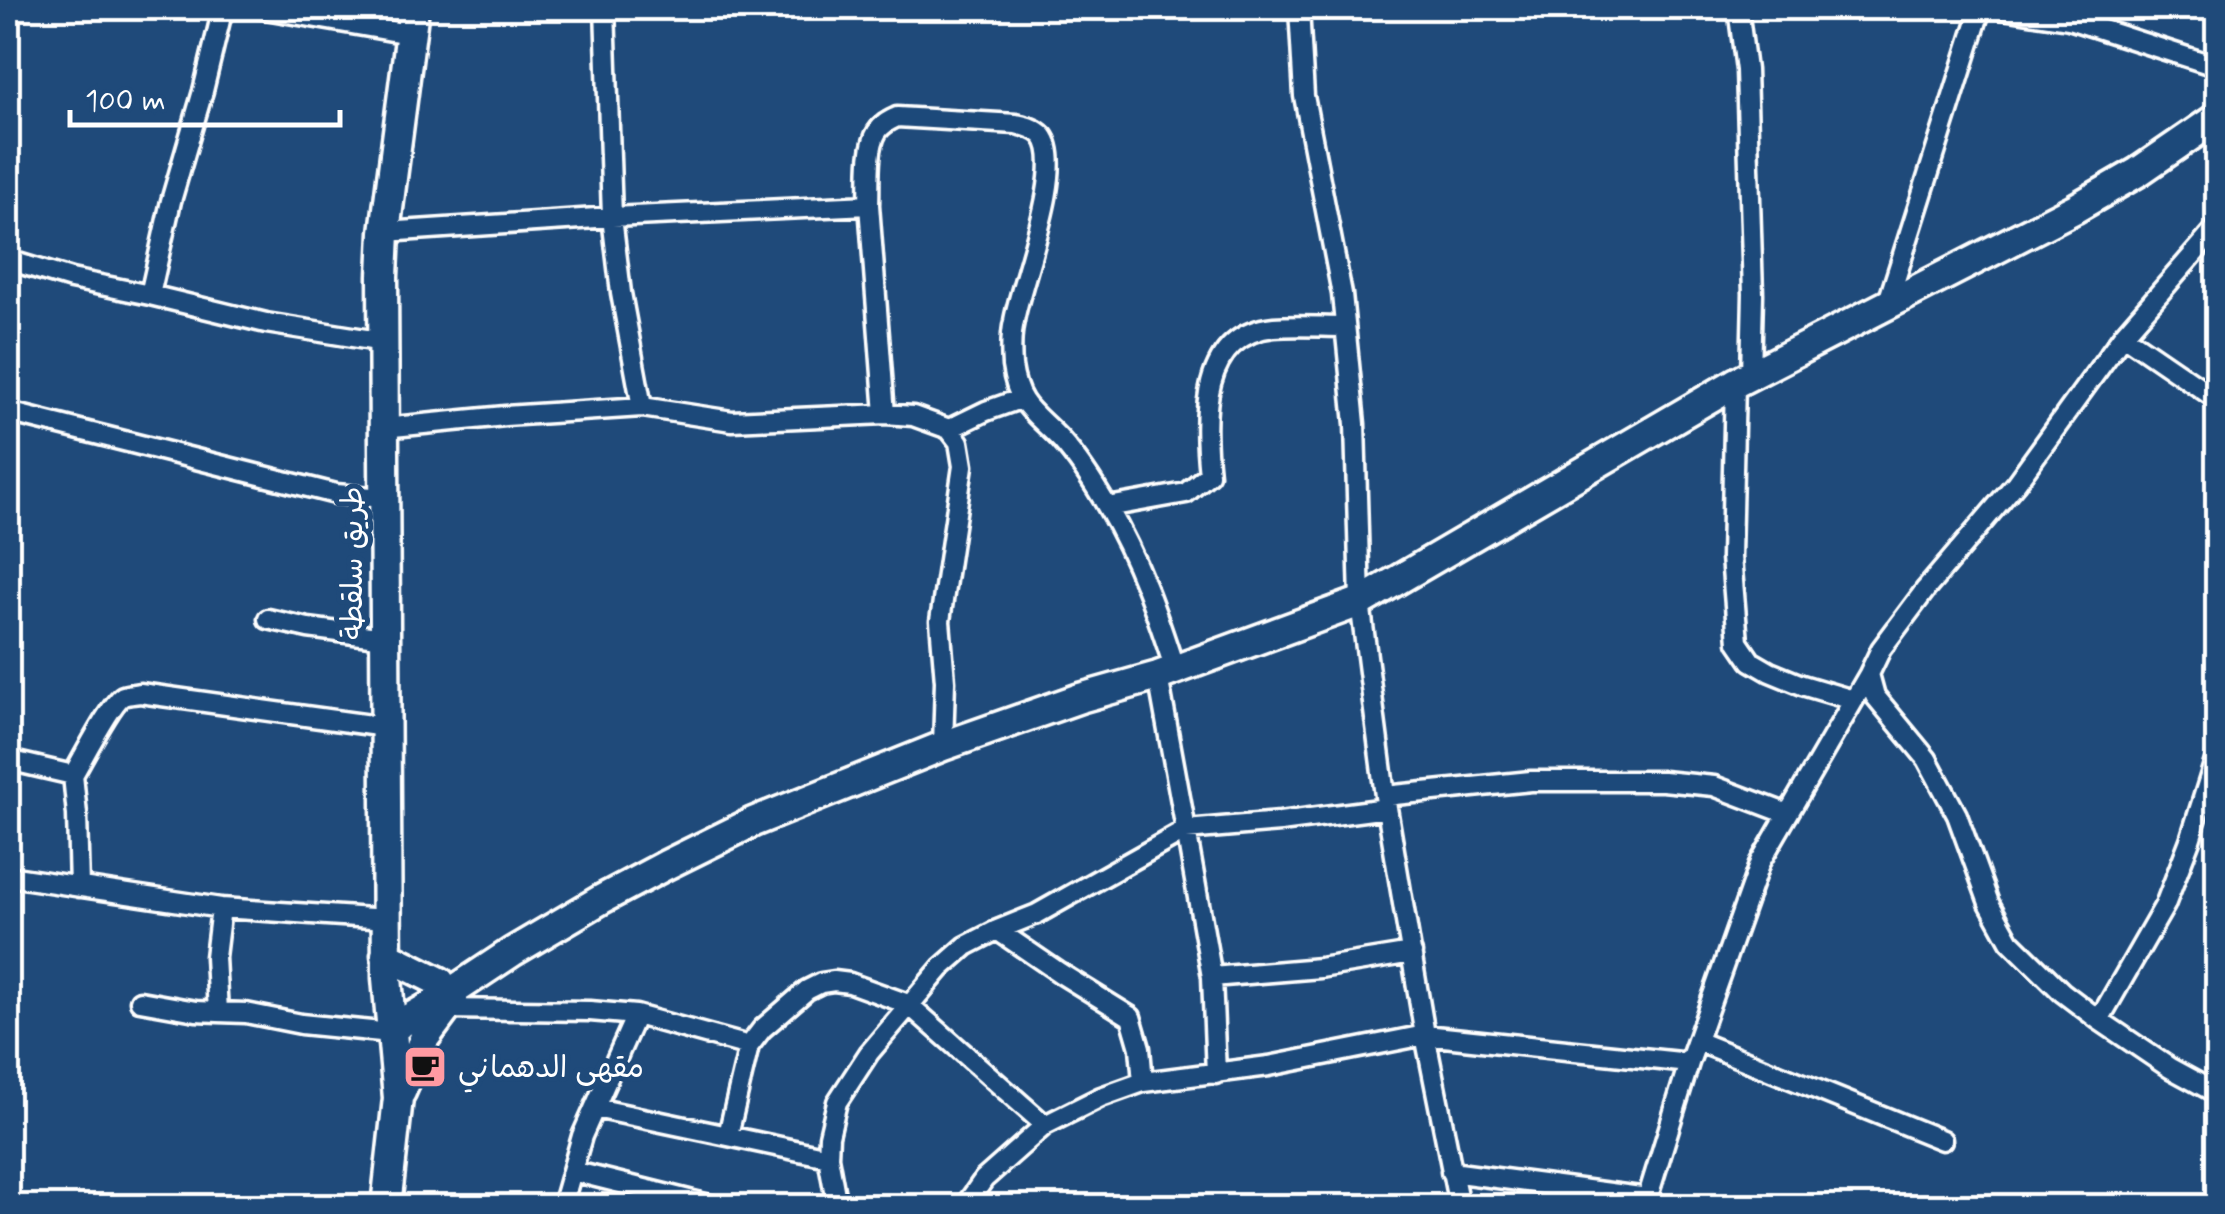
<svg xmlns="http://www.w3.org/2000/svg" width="2225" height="1214" viewBox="0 0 2225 1214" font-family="Mynerve,'Playpen Sans Arabic',sans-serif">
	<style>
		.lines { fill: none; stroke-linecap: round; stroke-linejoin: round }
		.street-casing { stroke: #fff; stroke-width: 25 }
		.secondary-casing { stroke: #fff; stroke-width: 35 }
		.street { stroke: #1f4a7a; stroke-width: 18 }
		.secondary { stroke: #1f4a7a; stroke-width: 28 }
		.labels { text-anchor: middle; stroke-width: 10; stroke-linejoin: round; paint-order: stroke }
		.street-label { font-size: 30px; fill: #fff; stroke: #1f4a7a }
		.poi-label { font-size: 30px; fill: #fff; stroke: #1f4a7a; text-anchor: start }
	</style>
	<rect width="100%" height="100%" fill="#1f4a7a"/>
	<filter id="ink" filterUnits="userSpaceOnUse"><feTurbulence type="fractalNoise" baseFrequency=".01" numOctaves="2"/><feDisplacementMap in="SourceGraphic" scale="20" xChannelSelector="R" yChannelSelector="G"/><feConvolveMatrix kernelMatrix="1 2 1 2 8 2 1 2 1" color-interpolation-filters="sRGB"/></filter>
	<g filter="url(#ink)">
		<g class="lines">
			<defs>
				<path id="street" d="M223,8L203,91L171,201L150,295L266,323L384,342
					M259,8L409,34
					M605,8L612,217L621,293L642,407
					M1299,8L1304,96L1342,294L1355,424L1360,602L1385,796L1425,1035L1459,1206
					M1738,8L1746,70L1753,294L1751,375
					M1996,8L2069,19L2218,67
					M869,205C870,185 867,148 877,132C882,124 889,121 897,117L1016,124C1025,126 1036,128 1043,136C1067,167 1020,283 1014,321C1011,334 1011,352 1012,366C1018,408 1035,412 1061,440C1077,458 1096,487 1108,508C1138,559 1157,614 1175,670
					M2218,226L2123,335L2016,483L1926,589L1881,649L1869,674L1875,696L1927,759L1957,815L1989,903L2010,941L2062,992L2099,1020L2170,1068L2218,1094
					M385,232L612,217L869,205L885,414
					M8,260L71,279L150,295
					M1888,302L1981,8
					M2123,335L2218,400
					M1735,383L1731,557L1738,642L1751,661L1770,672L1802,685L1853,700
					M8,412L336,494L384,498
					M383,428L505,416L642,407L732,421L885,414L913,416L949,429L959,442L963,466L940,621L945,681L943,746
					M949,429L986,411L1020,399
					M1108,507L1186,493L1209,474C1203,419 1199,335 1274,327C1297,325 1322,327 1345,327
					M268,619L308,628L385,638
					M8,760L73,775L77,815L79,887
					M73,775C82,760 111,703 123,696C128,694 135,694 140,693L385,727
					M1385,796L1531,781H1663L1714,786L1788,814
					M8,876L221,908L387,919
					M221,908L215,957L218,1012L246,1013L301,1024L391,1033
					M997,930L1060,973L1131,1017L1140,1048L1143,1082
					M1212,977L1320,968L1412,953
					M140,1001L196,1011L218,1012
					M444,1009L590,1011L636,1015L749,1046
					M2099,1020L2165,905L2190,840L2218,751
					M1697,1041L1942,1140
					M1216,1074L1212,977L1186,830L1280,822L1387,808
					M595,1108L828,1157
					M728,1135L749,1046L762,1029L807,990L821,983L834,981L850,983L908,1004L1045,1125
					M572,1171L713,1206
					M1451,1172L1648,1198
					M562,1206L582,1136L636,1015
					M837,1206L828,1157L829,1136L837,1102L869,1053L941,968L966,946L997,930L1037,914L1186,830L1158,676
					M965,1206L984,1179L1045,1125L1101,1097L1143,1082L1269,1066L1425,1035L1689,1063
					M1645,1206L1689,1063L1760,862L1869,674"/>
				<path id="secondary" d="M386,955L440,982
					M391,1029L432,1005L512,952L602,899L666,865L753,822L943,746L1080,698L1158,676L1360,602L1735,383L2074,209L2138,172L2218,117
					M401,1092L424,1039L453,1000
					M386,1206L398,1098L387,978L383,276L385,232L414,8"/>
			</defs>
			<use href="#street" class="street-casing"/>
			<use href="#secondary" class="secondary-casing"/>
			<use href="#street" class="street"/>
			<use href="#secondary" class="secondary"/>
		</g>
	</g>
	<defs>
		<symbol id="cafe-square" viewBox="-11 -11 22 22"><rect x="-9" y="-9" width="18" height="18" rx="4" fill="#ff9aa2" stroke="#1f4a7a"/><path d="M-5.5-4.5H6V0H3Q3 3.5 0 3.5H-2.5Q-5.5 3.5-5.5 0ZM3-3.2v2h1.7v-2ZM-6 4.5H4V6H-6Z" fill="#111"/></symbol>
	</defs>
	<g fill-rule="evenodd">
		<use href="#cafe-square" x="400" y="1042" width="50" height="50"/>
	</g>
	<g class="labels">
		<g class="street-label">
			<text transform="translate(352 563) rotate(-90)" y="10">طريق سلقطة</text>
		</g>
		<g class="poi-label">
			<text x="458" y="1077">مقهى الدهماني</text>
		</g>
	</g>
	<rect width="2225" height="1214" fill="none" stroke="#1f4a7a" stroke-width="40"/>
	<rect x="20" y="20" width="2185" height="1174" fill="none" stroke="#fff" stroke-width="4" filter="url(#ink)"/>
	<path d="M70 110v15h270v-15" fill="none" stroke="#ffffff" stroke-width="5"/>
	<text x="85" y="110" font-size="30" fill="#ffffff" stroke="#1f4a7a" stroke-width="8" paint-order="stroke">100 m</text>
</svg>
